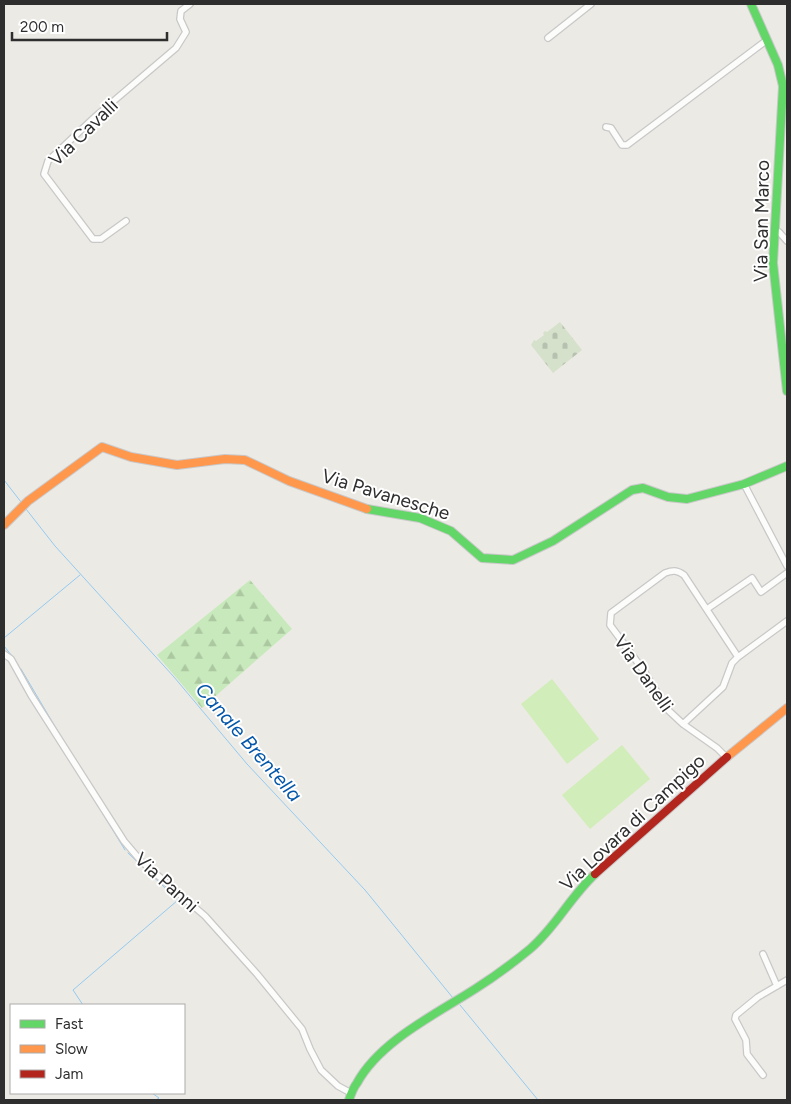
<svg xmlns="http://www.w3.org/2000/svg" width="791" height="1104" viewBox="0 0 791 1104" font-family="Figtree,sans-serif">
	<style>
		.forest { fill: url(#forest-firs) }
		.cemetery { fill: url(#cemetery-stones) }
		.pitch { fill: #d1edb9 }
		.lines { fill: none; stroke-linecap: round; stroke-linejoin: round }
		.stream { stroke: #94caf1; stroke-width: 1 }
		.street-casing { stroke: #c9c8c9; stroke-width: 8 }
		.fast-casing { stroke: #c9c8c9; stroke-width: 10 }
		.slow-casing { stroke: #c9c8c9; stroke-width: 10 }
		.jam-casing { stroke: #c9c8c9; stroke-width: 10 }
		.street { stroke: #fcfcfb; stroke-width: 5.5 }
		.fast { stroke: #63d668; stroke-width: 8 }
		.slow { stroke: #ff974d; stroke-width: 8 }
		.jam { stroke: #b3261e; stroke-width: 8 }
		.labels { text-anchor: middle; stroke-width: 4; stroke-linejoin: round; paint-order: stroke }
		.street-label { font-size: 19px; fill: #2e2e2e; stroke: #fff }
		.water-label { font-size: 20px; font-style: italic; fill: #0557aa; stroke: #fff }
	</style>
	<defs>
		<pattern id="forest-firs" width="22" height="20" patternUnits="userSpaceOnUse" patternTransform="scale(1.25)"><rect width="22" height="20" fill="#c7e9bb"/><path d="M5 1l3.5 6h-7zM16 11l3.5 6h-7z" fill="#abc8a1"/></pattern>
		<pattern id="cemetery-stones" width="16" height="16" patternUnits="userSpaceOnUse" patternTransform="scale(1.25)"><rect width="16" height="16" fill="#d5e1cb"/><path d="M2 7V4a2 2 0 0 1 4 0v3zM10 15v-3a2 2 0 0 1 4 0v3z" fill="#b7c1af"/></pattern>
	</defs>
	<rect width="100%" height="100%" fill="#eceae4"/>
	<path class="forest" d="M250,580L292,629L202,708L157,655Z"/>
	<path class="cemetery" d="M560,322L582,350L553,373L531,345L534,340L536,341L544,335L543,333L545,331L547,332Z"/>
	<path class="pitch" d="M552,679L599,739L567,764L521,704Z
		M622,745L650,779L590,829L562,795Z"/>
	<g class="lines">
		<path class="stream" d="M4,480L21,502
			M26,509L55,546L174,677L247,764L365,890L453,998
			M4,638L80,575
			M4,646L12,656
			M14,659L18,665
			M21,669L60,735
			M89,791L125,850
			M83,1005L73,990L178,900L128,853
			M460,1005L538,1100
			M152,1093L159,1098L156,1100"/>
		<defs>
			<path id="street" d="M548,38L591,4
				M606,127L611,128L622,145H627L767,40
				M126,221L101,239H93L44,174L48,161L96,116L176,48L186,32L180,19L181,11L190,4
				M774,230L779,232L787,241
				M744,484L787,566
				M707,609L752,578L761,592L787,573
				M4,654L11,659L31,695L124,841L141,861L205,916L257,974L302,1029L310,1049L321,1070L338,1086L351,1093
				M683,724L723,687L732,663L738,657L787,621
				M726,757L717,748L683,724L668,710L644,671L610,625L611,613L665,573C673,570 677,570 684,575L738,657
				M763,954L777,986
				M763,1075L747,1054L746,1040L735,1019L736,1015L758,997L787,980"/>
			<path id="fast" d="M751,4L778,65L783,86L773,263L787,391
				M367,509L420,518L451,531L482,558L513,560L553,541L632,490L643,488L668,497L687,499L744,484L787,466
				M349,1100C351,1094 353,1088 357,1083C380,1041 436,1014 475,989C494,977 513,963 530,949C556,927 570,897 595,874"/>
			<path id="slow" d="M4,525L28,501L102,447L131,457L177,465L225,459L245,460L289,481L367,509
				M727,757L787,708"/>
			<path id="jam" d="M595,874L727,757"/>
		</defs>
		<use href="#street" class="street-casing"/>
		<use href="#fast" class="fast-casing"/>
		<use href="#slow" class="slow-casing"/>
		<use href="#jam" class="jam-casing"/>
		<use href="#street" class="street"/>
		<use href="#fast" class="fast"/>
		<use href="#slow" class="slow"/>
		<use href="#jam" class="jam"/>
	</g>
	<g class="labels">
		<g class="street-label">
			<text transform="translate(83 132) rotate(-44)" y="7">Via Cavalli</text>
			<text transform="translate(761 221) rotate(-89)" y="7">Via San Marco</text>
			<text transform="translate(386 494) rotate(17)" y="7">Via Pavanesche</text>
			<text transform="translate(644 673) rotate(55)" y="7">Via Danelli</text>
			<text transform="translate(632 822) rotate(-43)" y="7">Via Lovara di Campigo</text>
			<text transform="translate(167 882) rotate(42)" y="7">Via Panni</text>
		</g>
		<g class="water-label">
			<text transform="translate(249 742) rotate(49)" y="7">Canale Brentella</text>
		</g>
	</g>
	<rect width="791" height="1104" fill="none" stroke="#2e2e2e" stroke-width="10"/>
	<rect x="10" y="1004" width="175" height="90" fill="#ffffff" stroke="#ababab"/>
	<rect x="20" y="1020" width="25" height="8" fill="#63d668" stroke="#ababab"/>
	<text x="55" y="1029" font-size="15" fill="#2e2e2e">Fast</text>
	<rect x="20" y="1045" width="25" height="8" fill="#ff974d" stroke="#ababab"/>
	<text x="55" y="1054" font-size="15" fill="#2e2e2e">Slow</text>
	<rect x="20" y="1070" width="25" height="8" fill="#b3261e" stroke="#ababab"/>
	<text x="55" y="1079" font-size="15" fill="#2e2e2e">Jam</text>
	<path d="M12 32v8h155v-8" fill="none" stroke="#2e2e2e" stroke-width="2.5"/>
	<text x="20" y="32" font-size="15" fill="#2e2e2e" stroke="#ffffff" stroke-width="4" paint-order="stroke">200 m</text>
</svg>
